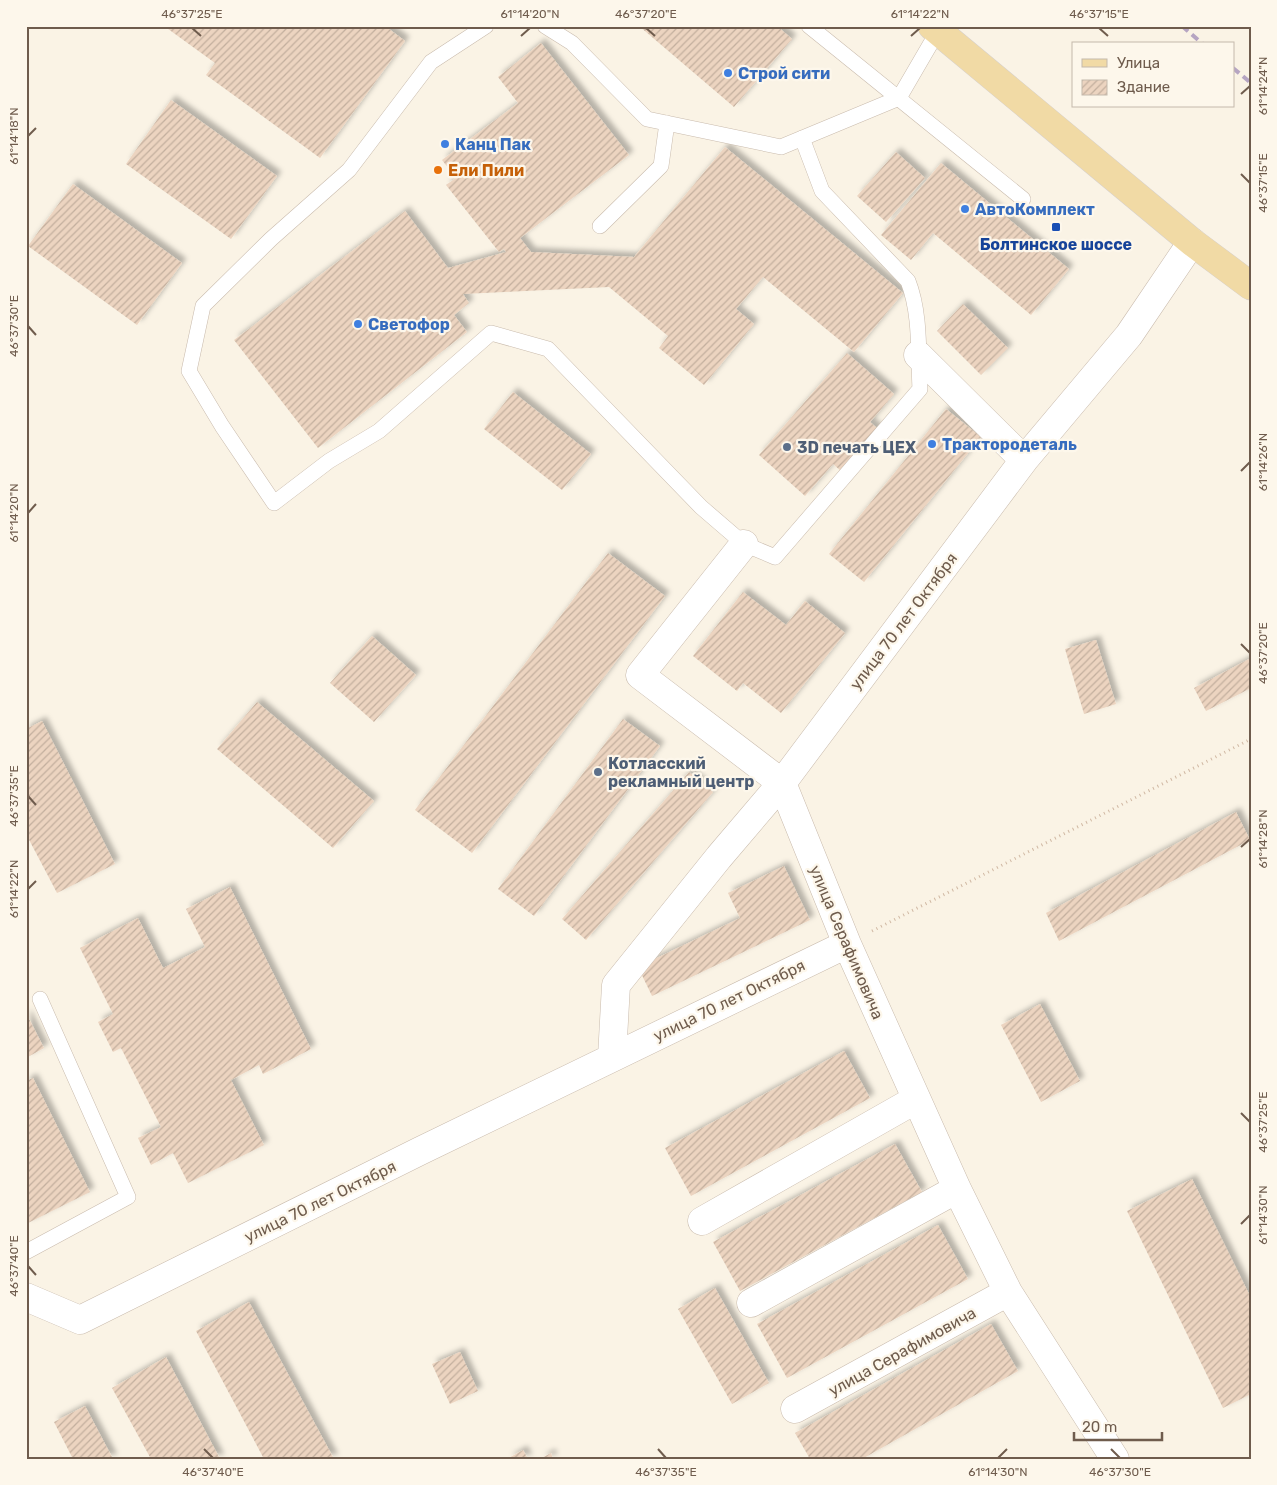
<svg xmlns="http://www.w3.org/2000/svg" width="1277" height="1485" viewBox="0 0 1277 1485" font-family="Rubik,sans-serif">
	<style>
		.building { fill: url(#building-hatch); filter: url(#shadow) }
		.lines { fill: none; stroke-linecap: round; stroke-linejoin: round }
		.lane-casing { stroke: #c9bbad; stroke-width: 16 }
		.street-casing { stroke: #c9bbad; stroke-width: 29 }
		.primary-casing { stroke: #d7d1cd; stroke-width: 29 }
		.path { stroke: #d0b8a3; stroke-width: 3; stroke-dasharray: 1 4; stroke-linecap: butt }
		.lane { stroke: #fff; stroke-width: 15 }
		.street { stroke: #fff; stroke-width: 28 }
		.primary { stroke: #f1daa5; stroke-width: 28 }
		.rail { stroke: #b6a5c2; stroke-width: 4; stroke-dasharray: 8 5; stroke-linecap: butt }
		.ticks { fill: none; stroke: #6f5c4d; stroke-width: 2 }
		.shop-dot { fill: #3f7fe0; stroke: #fdf7eb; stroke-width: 2 }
		.food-dot { fill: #e8710a; stroke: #fdf7eb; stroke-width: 2 }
		.transit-dot { fill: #1a4fb4; stroke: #fdf7eb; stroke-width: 2 }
		.service-dot { fill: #5c6f8a; stroke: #fdf7eb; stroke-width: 2 }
		.labels { text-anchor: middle; stroke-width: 4.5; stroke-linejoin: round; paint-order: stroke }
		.shop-label { font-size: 16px; font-weight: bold; fill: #366cbe; stroke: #fdf7eb; text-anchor: start }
		.food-label { font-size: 16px; font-weight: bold; fill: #c56008; stroke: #fdf7eb; text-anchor: start }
		.transit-label { font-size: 16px; font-weight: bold; fill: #164399; stroke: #fdf7eb }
		.service-label { font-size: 16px; font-weight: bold; fill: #4e5e75; stroke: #fdf7eb; text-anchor: start }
		.street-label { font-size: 16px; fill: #6f5c4d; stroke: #fdf7eb }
		.neatline { fill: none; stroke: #6f5c4d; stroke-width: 2 }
		.ticks-label { font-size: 12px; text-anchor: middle; fill: #6f5c4d }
	</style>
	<defs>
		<pattern id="building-hatch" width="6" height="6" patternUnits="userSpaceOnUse" patternTransform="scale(1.25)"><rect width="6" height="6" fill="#ecd4c0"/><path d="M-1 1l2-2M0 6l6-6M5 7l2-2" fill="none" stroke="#c3af9e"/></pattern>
		<filter id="shadow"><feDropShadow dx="4.5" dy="-4.5" stdDeviation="2.5" flood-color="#0004"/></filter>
	</defs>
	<rect width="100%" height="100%" fill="#faf3e5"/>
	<path class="building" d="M164,26H385L405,41L320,158L206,75L215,63Z
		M639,26H777L792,39L734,107Z
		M541,43L629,155L520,238L531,252L634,257L725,147L903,293L854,352L763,277L736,309L754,324L704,385L659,348L668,336L609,287L463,294L469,303L454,315L467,332L318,448L234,340L405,211L448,268L506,252L504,249L499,252L446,185L456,178L442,160L518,103L498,77Z
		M171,100L277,176L231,239L126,164Z
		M896,152L925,178L886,222L857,196Z
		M941,163L1069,269L1031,315L933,233L911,260L881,235Z
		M73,184L182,263L137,325L28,246Z
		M963,304L1008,348L981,375L937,331Z
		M847,353L894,394L870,422L879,430L842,472L833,464L805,496L759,455Z
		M513,392L591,454L562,490L484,429Z
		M946,409L981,437L864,582L829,554Z
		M608,553L665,596L472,853L415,810Z
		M743,592L786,625L805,601L845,633L781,713L743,683L737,691L693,656Z
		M372,636L416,675L374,722L330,683Z
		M1096,640L1116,704L1084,714L1065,649Z
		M1251,658V688L1206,711L1194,688Z
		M257,702L374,801L333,848L217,749Z
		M623,719L660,746L534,916L498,889Z
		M42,721L115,864L57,893L26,834V729Z
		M689,772L713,792L586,940L562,919Z
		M1236,812L1250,840L1059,941L1046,913Z
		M784,866L810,920L652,996L638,967L740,918L728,893Z
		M230,887L311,1049L263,1074L259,1065L231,1080L264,1145L188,1183L173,1153L151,1165L138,1138L161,1127L121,1048L113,1052L98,1022L113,1014L80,948L138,918L163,968L205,947L186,909Z
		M1040,1004L1080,1081L1041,1102L1001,1025Z
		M26,1013L44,1048L26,1058Z
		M844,1051L870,1098L691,1196L665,1148Z
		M33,1078L90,1192L26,1224V1081Z
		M895,1144L922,1192L740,1291L713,1242Z
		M1192,1179L1251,1298V1394L1223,1408L1127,1211Z
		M938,1225L968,1279L787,1378L757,1324Z
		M715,1288L769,1383L732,1404L678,1309Z
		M249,1302L334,1459H264L196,1331Z
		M991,1324L1018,1371L862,1459H810L795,1433Z
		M460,1352L478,1391L450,1404L432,1364Z
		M166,1357L220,1459H151L112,1388Z
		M85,1406L113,1459H73L54,1422Z
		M523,1450L528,1459H507Z
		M551,1453L553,1459H540Z"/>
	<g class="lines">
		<defs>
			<path id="lane" d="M486,26L431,62L349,170L271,239L203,306L189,371L222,426L274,503L329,461L379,431L491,333L548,349L701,507L744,544L775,557L920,389C918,354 921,314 908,281L822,191L802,138
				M545,26L572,43L647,119L781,147L899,98L938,31
				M809,26L1023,199
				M600,226L661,166L667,123
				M26,1252L128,1197L40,999"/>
			<path id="street" d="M918,355L1024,460
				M744,544L640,675L782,783L847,944L957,1189L1008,1292L1115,1459
				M612,1057L616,985L719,857L782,783L1024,460L1129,335L1192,242
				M702,1221L915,1100
				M26,1297L80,1320L420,1151L847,944
				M751,1303L957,1189
				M795,1409L1008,1292"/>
			<path id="primary" d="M932,26L1192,242L1251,286"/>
		</defs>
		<use href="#lane" class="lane-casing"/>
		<use href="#street" class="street-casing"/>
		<use href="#primary" class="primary-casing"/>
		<path class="path" d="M872,931L1251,739"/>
		<use href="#lane" class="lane"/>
		<use href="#street" class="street"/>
		<use href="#primary" class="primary"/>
		<path class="rail" d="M1182,26L1203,44
			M1233,68L1251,83"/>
	</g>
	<path class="ticks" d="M192,28L201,36M646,28L655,36M1099,28L1108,36M521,36L530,28M911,36L920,28M1241,94L1250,86M28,136L36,128M1241,174L1250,183M28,326L36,335M1241,471L1250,462M28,513L36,504M1241,644L1250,653M28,796L36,805M1241,847L1250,839M28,889L36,881M1241,1113L1250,1122M1241,1224L1250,1215M28,1266L36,1275M204,1449L213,1458M658,1449L666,1458M1111,1449L1120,1458M998,1458L1007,1449"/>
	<g class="shop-dot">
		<circle cx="728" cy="73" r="5"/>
		<circle cx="445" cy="144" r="5"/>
		<circle cx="965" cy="209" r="5"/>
		<circle cx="358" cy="324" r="5"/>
		<circle cx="932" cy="444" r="5"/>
	</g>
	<circle class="food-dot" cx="438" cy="170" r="5"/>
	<rect class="transit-dot" x="1051" y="222" width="10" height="10" rx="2.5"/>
	<g class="service-dot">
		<circle cx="787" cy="447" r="5"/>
		<circle cx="598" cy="772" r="5"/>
	</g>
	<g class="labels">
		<g class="shop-label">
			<text x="738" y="79">Строй сити</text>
			<text x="455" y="150">Канц Пак</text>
			<text x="975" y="215">АвтоКомплект</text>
			<text x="368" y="330">Светофор</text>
			<text x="942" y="450">Трактородеталь</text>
		</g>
		<g class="food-label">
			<text x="448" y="176">Ели Пили</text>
		</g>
		<g class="transit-label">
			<text x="1056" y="250">Болтинское шоссе</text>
		</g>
		<g class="service-label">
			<text x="797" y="453">3D печать ЦЕХ</text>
			<text x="608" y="769">Котласский<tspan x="608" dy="18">рекламный центр</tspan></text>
		</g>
		<g class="street-label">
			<text transform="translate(903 621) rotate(-53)" y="6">улица 70 лет Октября</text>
			<text transform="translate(847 942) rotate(67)" y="6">улица Серафимовича</text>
			<text transform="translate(729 1000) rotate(-26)" y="6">улица 70 лет Октября</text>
			<text transform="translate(320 1201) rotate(-26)" y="6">улица 70 лет Октября</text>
			<text transform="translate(902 1351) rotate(-29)" y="6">улица Серафимовича</text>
		</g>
	</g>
	<rect width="1277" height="1485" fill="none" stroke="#fdf7eb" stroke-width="55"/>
	<rect x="1072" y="42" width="162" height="65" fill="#fdf7eb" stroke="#c4b9ac"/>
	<rect x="1082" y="59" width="25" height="8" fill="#f1daa5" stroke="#c4b9ac"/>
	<text x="1117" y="68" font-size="15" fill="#6f5c4d">Улица</text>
	<rect x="1082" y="80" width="25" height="15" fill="url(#building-hatch)" stroke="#c4b9ac"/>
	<text x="1117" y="92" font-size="15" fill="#6f5c4d">Здание</text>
	<path d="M1074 1432v8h88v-8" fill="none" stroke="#6f5c4d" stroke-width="2.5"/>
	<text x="1082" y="1432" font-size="15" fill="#6f5c4d" stroke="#fdf7eb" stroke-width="4" paint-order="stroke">20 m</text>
	<rect x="28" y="28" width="1222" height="1430" class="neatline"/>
	<g class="ticks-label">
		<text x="192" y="18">46°37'25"E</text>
		<text x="530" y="18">61°14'20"N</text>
		<text x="646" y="18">46°37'20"E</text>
		<text x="920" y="18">61°14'22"N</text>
		<text x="1099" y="18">46°37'15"E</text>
		<text transform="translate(1263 86) rotate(-90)" y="4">61°14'24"N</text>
		<text transform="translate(14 136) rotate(-90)" y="4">61°14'18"N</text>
		<text transform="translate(1263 183) rotate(-90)" y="4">46°37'15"E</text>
		<text transform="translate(14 326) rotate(-90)" y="4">46°37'30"E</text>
		<text transform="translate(1263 462) rotate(-90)" y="4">61°14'26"N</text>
		<text transform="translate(14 513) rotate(-90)" y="4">61°14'20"N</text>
		<text transform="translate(1263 653) rotate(-90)" y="4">46°37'20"E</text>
		<text transform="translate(14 796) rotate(-90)" y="4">46°37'35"E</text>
		<text transform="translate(1263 839) rotate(-90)" y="4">61°14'28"N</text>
		<text transform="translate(14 889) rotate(-90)" y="4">61°14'22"N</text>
		<text transform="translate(1263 1122) rotate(-90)" y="4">46°37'25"E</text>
		<text transform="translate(1263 1215) rotate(-90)" y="4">61°14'30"N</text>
		<text transform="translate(14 1266) rotate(-90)" y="4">46°37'40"E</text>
		<text x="213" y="1476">46°37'40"E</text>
		<text x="666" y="1476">46°37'35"E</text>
		<text x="998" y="1476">61°14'30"N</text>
		<text x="1120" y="1476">46°37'30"E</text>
	</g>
</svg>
